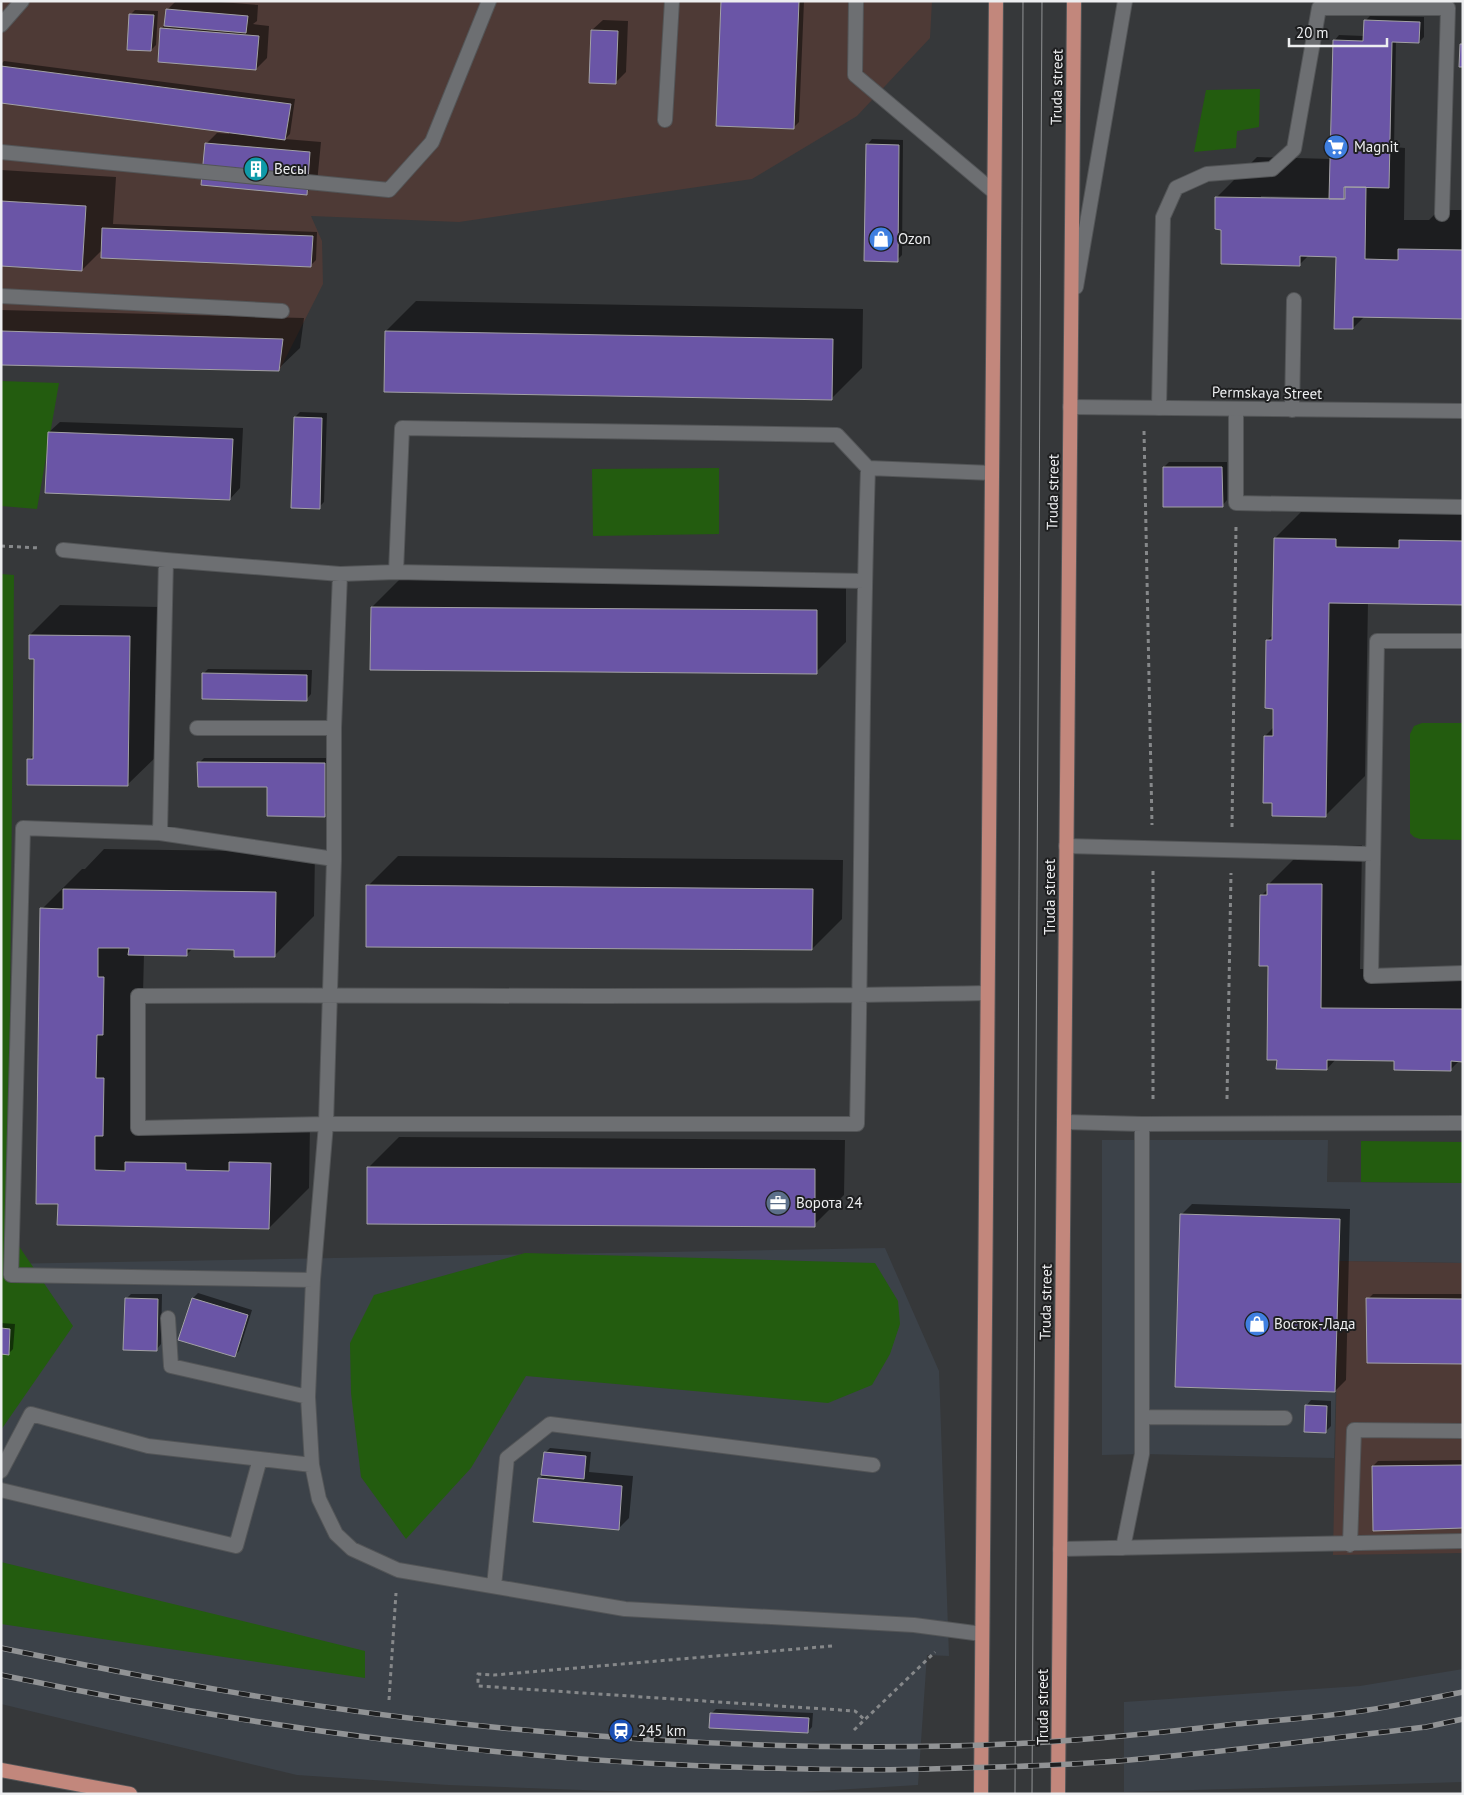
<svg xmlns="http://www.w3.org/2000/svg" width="1464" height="1795" viewBox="0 0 1464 1795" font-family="'PT Sans',sans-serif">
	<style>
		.built { fill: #3c4249 }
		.industrial { fill: #4e3a36 }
		.green { fill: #235c0f }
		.shadow { fill: #0007; fill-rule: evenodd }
		.building { fill: #6a55a6; stroke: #a2a1a5 }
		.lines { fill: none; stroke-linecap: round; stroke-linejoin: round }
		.service-casing { stroke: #535557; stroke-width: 16 }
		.minor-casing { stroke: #535557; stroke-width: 16 }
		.primary-casing { stroke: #535557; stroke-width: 16 }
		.path { stroke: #86888a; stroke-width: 3; stroke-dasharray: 4 4; stroke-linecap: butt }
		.service { stroke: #6d6f72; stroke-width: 14 }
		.minor { stroke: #6d6f72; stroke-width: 14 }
		.primary { stroke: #c2877c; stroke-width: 14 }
		.tram { stroke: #919395; stroke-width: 1 }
		.rail-casing { stroke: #919395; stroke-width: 5.5 }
		.rail { stroke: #1e1f20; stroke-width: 4; stroke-dasharray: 11; stroke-linecap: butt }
		.labels { text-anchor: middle; stroke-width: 4; stroke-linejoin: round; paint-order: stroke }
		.street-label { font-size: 15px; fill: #edeef0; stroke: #1e1f20 }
		.poi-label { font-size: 15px; fill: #edeef0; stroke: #1e1f20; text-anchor: start }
	</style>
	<rect width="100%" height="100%" fill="#36383a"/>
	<path class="built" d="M1102,1140H1328L1327,1182L1463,1183V1263L1339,1261L1334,1458L1142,1454L1102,1455Z
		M885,1248L939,1371L949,1656L927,1655L918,1785L768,1794H689L448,1785L297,1775L1,1704V1264Z
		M1463,1669V1782L1124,1792V1702L1360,1686Z"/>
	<path class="industrial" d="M1,1H932L930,38L857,116L752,179L459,222L311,216L322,241L323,284L279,371L1,365Z
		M1339,1261L1463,1263V1553L1333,1555Z"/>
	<path class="green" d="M1260,89L1259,127L1237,131L1236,148L1194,152L1206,90Z
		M1,381L59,383L37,509L1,506Z
		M719,468V534L593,536L592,469Z
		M1,574L14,575L8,1230L73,1326L1,1430Z
		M1422,723H1463V840L1420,839L1414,837L1410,833V734L1414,726Z
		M1361,1141L1463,1142V1183L1361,1182Z
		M525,1253L875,1263L898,1301L900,1324L890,1354L872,1385L828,1403L526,1376L471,1468L406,1539L361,1477L351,1393L350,1343L374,1295Z
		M1,1562L365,1651V1678L1,1624Z"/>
	<path class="shadow" d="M176,1H208L258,5L257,21L253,24L269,26L267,58L256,69L161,29L166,24L167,10Z
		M722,1H804L799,122L794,127Z
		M135,10L158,11L156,45L151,50L130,15Z
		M1370,16L1424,17V37L1419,42L1396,41L1394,147L1405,148L1404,220H1429L1439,210H1463V318L1365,316L1353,328L1337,255H1309L1300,264L1223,229L1217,197L1257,157L1331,159L1334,41L1339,35L1364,36L1365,21ZM1261,196L1351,198V200L1261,199Z
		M603,20L628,21L626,72L615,83L592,30Z
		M4,61L295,99L290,134L285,139L321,142L317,183L306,193L206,144L217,133L229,134V132L1,102V64Z
		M872,139L903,140L902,255L897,260L867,145Z
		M1,170L116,177L113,224L317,232L316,260L310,266L103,249L82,270L1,265Z
		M416,301L863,309L862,368L831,399L386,331Z
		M1,310L304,318L300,348L278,369L1,364Z
		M300,412L327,413L324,502L319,507L295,417Z
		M60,422L243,428L240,488L230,499L49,432Z
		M1169,462H1227V500L1222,506L1164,467Z
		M1315,498L1463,501V604L1368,602L1365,776L1325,816L1273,802L1265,736L1274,727V708L1267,640L1274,634L1275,538Z
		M402,577L846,581V642L816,672L372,607Z
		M60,605L160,607L158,755L127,785L29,760L34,754L36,658L30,635Z
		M208,669L312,670L311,694L306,700L203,674Z
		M204,758H329V810L324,815L268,786L199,763Z
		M1308,845H1362L1360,969H1463V1060H1460L1451,1069L1395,1059H1336L1327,1069L1269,965L1261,896L1268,889V885Z
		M104,849L315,852L314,916L274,956L236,949L193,948L186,955L144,954L143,994L135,1131L310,1124L309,1188L269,1228L59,1203L42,909L82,869H85Z
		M398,856L843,860L842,919L812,949L368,886Z
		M399,1137L845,1140L844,1195L814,1225L369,1167Z
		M1192,1204L1350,1209L1346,1380L1335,1391L1181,1215Z
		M198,1293L252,1310L239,1351L234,1356L193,1298Z
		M131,1294H162L161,1344L156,1350L126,1299Z
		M1373,1294H1463V1363L1368,1299Z
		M1,1323L15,1324L13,1349L8,1354L1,1353Z
		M1311,1400L1331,1401V1426L1326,1431L1306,1406Z
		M550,1448L591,1452L589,1472L633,1476L629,1518L618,1529L539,1479L543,1475L545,1453Z
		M1463,1460V1527L1373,1466L1378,1461Z
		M716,1709L813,1713L812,1727L807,1732L711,1714Z"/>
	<path class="building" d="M721,1H799L794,129L716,126Z
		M166,9L248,16L246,33L164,26Z
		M129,14L154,15L151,51L127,50Z
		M1364,20L1420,22L1419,43L1392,42L1389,188L1344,187V199H1329L1333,40L1363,41Z
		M160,28L259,36L256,70L158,62Z
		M591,30L618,31L616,84L589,83Z
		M1460,44H1463V67H1459Z
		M1,66L291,104L285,140L1,103Z
		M205,143L310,152L307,195L201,185Z
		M866,144L899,145L898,262L864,261Z
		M1345,187H1366L1365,259L1398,260V249L1463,250V319L1353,317V329H1334L1336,257L1300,256V266L1221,264V230L1215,229V197L1345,199Z
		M1,201L86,206L82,271L1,266Z
		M102,228L313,236L311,267L101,258Z
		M1,331L283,339L279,371L1,365Z
		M385,331L833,339L832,400L384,392Z
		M294,417L322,418L320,509L291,508Z
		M48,432L233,439L230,500L45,493Z
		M1163,467H1222L1223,507H1163Z
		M1274,538L1336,539V547L1399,548V540L1463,541V605L1329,603L1326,817L1272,816V803H1263L1264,736H1273V709L1265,708L1266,640H1272Z
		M371,607L817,610V674L370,670Z
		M29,635L130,636L128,786L27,785V759H33L34,659H29Z
		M202,673L307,675V701L202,699Z
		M197,762L325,763V817L267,816V787H198Z
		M1267,884H1322L1321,1008L1463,1009V1062L1451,1061V1071L1394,1070V1061L1327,1060V1070L1276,1069L1277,1060H1267L1268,966H1259L1260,895H1267Z
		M366,885L813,889L812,950L366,947Z
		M63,889L276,892L275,957H234V950L187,949V956L128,955L129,948H98V977H104L103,1035H97L96,1078H104L103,1136H95V1170L125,1171V1162L186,1163V1170L229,1171V1162L271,1163L269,1229L57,1225L58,1204H36L40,908L63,909Z
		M367,1167L815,1169V1227L367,1224Z
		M1180,1214L1340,1219L1335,1392L1175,1387Z
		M125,1298L158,1299L157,1351L123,1350Z
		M192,1298L248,1315L235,1357L178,1340Z
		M1366,1298L1463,1299V1364L1367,1363Z
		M1,1328L10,1329L9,1355L1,1354Z
		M1305,1405L1327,1406L1326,1433L1304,1432Z
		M544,1452L586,1456L584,1479L541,1475Z
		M1463,1465V1528L1373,1531L1372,1466Z
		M538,1478L622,1486L619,1530L533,1522Z
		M710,1713L809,1718L808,1733L709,1728Z"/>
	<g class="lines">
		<defs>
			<path id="service" d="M856,1L855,75L994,192
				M1,25L22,1
				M665,120L672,1
				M1,152L389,190L432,142L489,1
				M1,296L282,311
				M1159,408L1163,217L1176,188L1207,174L1272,169L1294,149L1319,8H1448L1442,214
				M1236,409V503L1463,507
				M1292,410L1294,300
				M868,468C861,687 862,906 857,1124H326L138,1128V996C421,994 704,999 987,993
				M63,550L166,560L340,574L396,572L864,581
				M396,572L402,428L837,435L868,468L992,473
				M340,574L334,728V859L326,1124L313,1280L308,1397L312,1465L319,1499L336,1534L352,1549L398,1570L625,1609L914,1625L982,1634
				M1463,641H1377L1371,976L1463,973
				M197,728H334
				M160,833L166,560
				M1066,846L1373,854
				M1064,1122L1142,1124L1463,1123
				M313,1280L11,1275L23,828L160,833L334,859
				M168,1318L171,1366L308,1397
				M1142,1417L1285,1418
				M1,1471L31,1414L148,1446L312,1465
				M1,1490L236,1546L260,1459
				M1350,1545L1354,1430L1463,1431
				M1123,1548L1142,1454V1124
				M1060,1549L1463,1541
				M494,1586L507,1458L550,1424L873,1465"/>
			<path id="minor" d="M1076,287L1125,1
				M1070,407L1463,411"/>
			<path id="primary" d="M1,1770L130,1794
				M981,1794L996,1
				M1058,1794L1074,1"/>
		</defs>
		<use href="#service" class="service-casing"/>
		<use href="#minor" class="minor-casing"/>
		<use href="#primary" class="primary-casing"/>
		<path class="path" d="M1144,431L1152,825
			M1,546L40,548
			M1232,827L1236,526
			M1153,871V1100
			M1227,1099L1231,873
			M832,1646L494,1675L478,1674V1686L855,1711L865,1720
			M389,1700L396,1593
			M854,1730L935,1652"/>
		<use href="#service" class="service"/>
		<use href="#minor" class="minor"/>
		<use href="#primary" class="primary"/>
		<path class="tram" d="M1015,1794L1023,1
			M1032,1794L1042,1"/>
		<defs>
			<path id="rail" d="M1,1648C151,1679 301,1707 453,1723C644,1743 838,1753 1030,1743C1099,1739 1167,1732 1236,1724C1280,1720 1324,1717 1368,1710C1400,1705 1431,1698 1463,1692
				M1,1675C255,1728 506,1762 765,1768C818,1769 871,1771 924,1769C996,1767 1068,1766 1140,1759C1235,1751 1331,1738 1426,1727L1463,1719"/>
		</defs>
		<use href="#rail" class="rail-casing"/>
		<use href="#rail" class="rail"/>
	</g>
	<defs>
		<symbol id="supermarket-disc" viewBox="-11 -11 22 22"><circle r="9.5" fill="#3f7fe0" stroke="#1e1f20"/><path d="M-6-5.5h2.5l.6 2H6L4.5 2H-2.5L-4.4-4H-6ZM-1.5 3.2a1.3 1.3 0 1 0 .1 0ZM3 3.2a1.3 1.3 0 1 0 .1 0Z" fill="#fff"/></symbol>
		<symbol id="building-disc" viewBox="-11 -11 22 22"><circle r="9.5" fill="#0f9aa8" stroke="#1e1f20"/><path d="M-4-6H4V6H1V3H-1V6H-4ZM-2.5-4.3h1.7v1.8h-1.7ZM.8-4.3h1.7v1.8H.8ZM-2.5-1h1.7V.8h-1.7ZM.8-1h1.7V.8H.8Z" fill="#fff"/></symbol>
		<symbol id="shop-disc" viewBox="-11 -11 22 22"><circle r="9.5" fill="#3f7fe0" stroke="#1e1f20"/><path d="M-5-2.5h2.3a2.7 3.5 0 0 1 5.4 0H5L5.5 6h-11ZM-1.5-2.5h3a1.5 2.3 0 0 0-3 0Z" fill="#fff"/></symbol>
		<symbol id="office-disc" viewBox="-11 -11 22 22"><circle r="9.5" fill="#5c6f8a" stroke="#1e1f20"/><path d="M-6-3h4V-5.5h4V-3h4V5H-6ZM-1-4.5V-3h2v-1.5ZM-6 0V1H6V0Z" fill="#fff"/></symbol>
		<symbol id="station-disc" viewBox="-11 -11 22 22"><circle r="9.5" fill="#1a4fb4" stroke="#1e1f20"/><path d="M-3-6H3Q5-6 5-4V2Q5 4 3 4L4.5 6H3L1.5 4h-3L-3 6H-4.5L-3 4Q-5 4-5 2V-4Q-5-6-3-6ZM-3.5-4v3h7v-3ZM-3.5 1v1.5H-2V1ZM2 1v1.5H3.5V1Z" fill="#fff"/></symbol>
	</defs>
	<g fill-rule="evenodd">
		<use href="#supermarket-disc" x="1322" y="133" width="28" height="28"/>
		<use href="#building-disc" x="242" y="155" width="28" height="28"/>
		<use href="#shop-disc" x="867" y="225" width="28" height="28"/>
		<use href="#office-disc" x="764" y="1189" width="28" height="28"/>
		<use href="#shop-disc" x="1243" y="1310" width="28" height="28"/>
		<use href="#station-disc" x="607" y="1717" width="28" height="28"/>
	</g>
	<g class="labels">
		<g class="street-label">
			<text transform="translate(1057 87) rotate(-89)" y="5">Truda street</text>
			<text transform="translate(1267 393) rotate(1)" y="5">Permskaya Street</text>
			<text transform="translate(1053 492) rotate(-89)" y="5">Truda street</text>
			<text transform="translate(1050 897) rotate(-90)" y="5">Truda street</text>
			<text transform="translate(1046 1302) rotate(-89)" y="5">Truda street</text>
			<text transform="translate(1043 1707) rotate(-90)" y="5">Truda street</text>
		</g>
		<g class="poi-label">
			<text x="1354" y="152">Magnit</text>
			<text x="274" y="174">Весы</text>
			<text x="898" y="244">Ozon</text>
			<text x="796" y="1208">Ворота 24</text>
			<text x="1274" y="1329">Восток-Лада</text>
			<text x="638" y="1736">245 km</text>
		</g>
	</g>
	<rect width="1464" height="1795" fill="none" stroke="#edeef0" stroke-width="5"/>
	<path d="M1289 38v8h98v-8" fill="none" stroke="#edeef0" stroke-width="2.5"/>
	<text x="1296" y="38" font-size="15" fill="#edeef0" stroke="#1e1f20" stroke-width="4" paint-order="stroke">20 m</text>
</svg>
